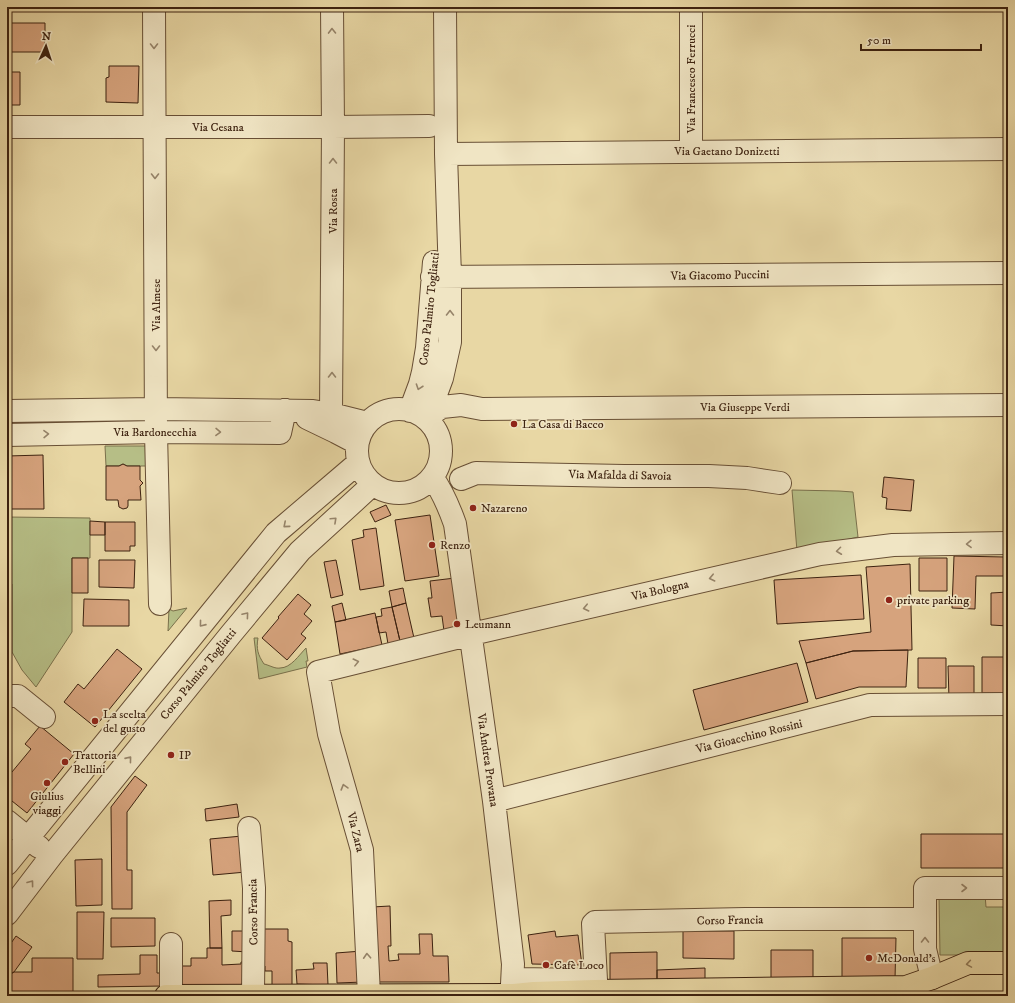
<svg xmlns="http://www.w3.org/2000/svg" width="1015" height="1003" viewBox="0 0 1015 1003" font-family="'IM FELL DW Pica',serif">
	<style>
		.green { fill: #b6be86; stroke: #7a704b }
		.building { fill: #d6a37d; stroke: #3d2210 }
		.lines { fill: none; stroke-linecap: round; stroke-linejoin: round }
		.minor-casing { stroke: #684f35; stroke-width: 24 }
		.major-casing { stroke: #3d2210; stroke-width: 24 }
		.minor { stroke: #f0e5c4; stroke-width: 22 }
		.major { stroke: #e8d7a4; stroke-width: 22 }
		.oneway { stroke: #96846a }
		.oneway2 { stroke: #927c5a }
		.poi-dot { fill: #8f2418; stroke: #f0e5c4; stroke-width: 1.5 }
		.labels { text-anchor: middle; stroke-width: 3.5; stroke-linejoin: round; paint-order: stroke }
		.street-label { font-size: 12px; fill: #3d2210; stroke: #f0e5c4 }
		.poi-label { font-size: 12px; fill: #3d2210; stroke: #f0e5c4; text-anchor: start }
	</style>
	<rect width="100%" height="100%" fill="#e8d7a4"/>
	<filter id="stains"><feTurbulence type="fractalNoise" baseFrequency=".005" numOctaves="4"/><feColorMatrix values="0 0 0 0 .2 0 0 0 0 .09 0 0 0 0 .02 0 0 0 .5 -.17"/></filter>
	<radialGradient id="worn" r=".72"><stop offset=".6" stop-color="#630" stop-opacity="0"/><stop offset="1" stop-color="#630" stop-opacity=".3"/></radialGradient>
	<path class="green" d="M105,446H147V466H127L123,464L119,466H106Z
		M792,490L839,491L853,492L858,537L797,551Z
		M7,517L90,518V558H72V632L36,687L22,670L12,652V584H7Z
		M187,608L168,631L169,609L173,611Z
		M254,638H258C256,649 258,655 264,664C269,665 275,669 280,668C291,668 299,655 306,648L308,661H306L307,667L259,679Z
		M985,894L986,907H1008V955H940L939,895Z"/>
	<path class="building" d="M97,7H134V11L96,9Z
		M7,23H45V52H7Z
		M109,66H139L138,103L106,102V78L109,77Z
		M7,72H20V105H7Z
		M43,455L44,509H7V456Z
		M123,464L127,466H140V480L143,483L140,486L141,500H128V506L127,508L123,509L119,507L118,500H106V466H119Z
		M884,477L914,480L911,511L886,509L887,498L882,497Z
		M386,505L391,515L375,522L370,512Z
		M430,515L439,576L405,581L395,520Z
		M90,521L105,522V535H90Z
		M105,522H135V546H130V551H105Z
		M376,528L384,586L360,590L352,540L364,537L363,530Z
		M954,556L1005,557V576H976L975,609L952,608Z
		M72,558H88V593H72Z
		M919,558H947V591H919Z
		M99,560H135L134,588L99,587Z
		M336,560L343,595L331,598L324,562Z
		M910,564L912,650L853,651L806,663L799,641L871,632L866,567Z
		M861,575L864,619L777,624L774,580Z
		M455,578L461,621L456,630L444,631L442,616L431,617L428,598H432L430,581Z
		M403,588L406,603L392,607L389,591Z
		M1008,592V626L991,625V593Z
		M298,594L311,605L304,614L312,621L301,634L306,638L287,660L262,638L279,618L278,617Z
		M84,599L129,600V626H83Z
		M342,603L346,620L335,622L332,606Z
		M406,603L414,638L400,641L392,607Z
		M392,607L400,641L388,644L386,632L379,633L376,617L382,616L381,609Z
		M375,613L382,645L340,654L335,622Z
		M117,649L142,669L95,727L64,702L78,684L84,689Z
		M908,650L906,687H859L816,699L806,663L853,651Z
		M982,657H1008V693H982Z
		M918,658H946V688H918Z
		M797,663L808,702L704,730L693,690Z
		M948,666H974V699H949Z
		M40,726L74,754L27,813L7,797V778L31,749L25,744Z
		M135,776L147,785L127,812V870H132V909H112L111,807Z
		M237,804L239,817L206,821L205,809Z
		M921,834H1008V868H921Z
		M242,836L246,872L213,875L210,839Z
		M102,859V905L76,906L75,860Z
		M231,900V915L221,916L222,948H210L209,901Z
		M390,906L391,946H388L389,961L399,960L398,954H420L419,934H432L433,956H448L449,982H375L372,907Z
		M77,912H104L103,959H77Z
		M111,918H155V946L111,947Z
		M263,929H288V941L292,942V989L272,990V971H265V966H263Z
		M232,931H249L248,952L232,951Z
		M555,931L556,937L578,935L582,965L532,964L528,935Z
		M683,931H734V959L683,958Z
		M16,936L32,947L14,972L7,976V949Z
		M842,938H896L895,979L842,978Z
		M207,948H222V965L241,964V962H249V991H175V966H191V958H207Z
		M771,950H813V979H771Z
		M362,951L364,982L337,983L336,953Z
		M657,952V986L610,987V953Z
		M140,955H157V973H162L163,986L98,987V975L140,974Z
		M32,958H73V992L7,993V976L14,972H32Z
		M313,963H327L328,985L297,984L296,970L314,969Z
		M705,968V985L657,986V970Z"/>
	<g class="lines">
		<defs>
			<path id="minor" d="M154,7L156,432L160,604
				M691,7V152
				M7,127H333L429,126
				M446,154L1008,149
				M432,277L1008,273
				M357 451a42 42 0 1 1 84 0a42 42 0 1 1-84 0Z
				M7,411L156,409L313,411L331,414L367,423
				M410,411L420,384L423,372L427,348L434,262
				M331,414L333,127L332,7
				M307,418L336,432L357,443
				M425,418L442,407L461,405L482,409L1008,405
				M425,418L435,397L442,378L450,342V277L446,154L445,7
				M7,435L156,432L280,433L285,410
				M432,477C443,492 449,507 455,524L494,801L513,964L512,984L514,996
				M461,479L476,473L624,476H709L747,478L780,483
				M7,696H18L44,717
				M494,801L870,705L1008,704
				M7,821L39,847
				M249,828L254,888L253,995
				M7,864L276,533L358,463
				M7,914L52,855L231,634L300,551L372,485
				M932,978L925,949V888H1008
				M513,979L596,980L595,991
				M596,980L593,924L595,922L745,919H925
				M369,995L362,850L329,734L318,672L476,633L820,554L893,545L1008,543
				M171,996V944"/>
			<path id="major" d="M166,996L514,995L534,993L595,991L906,987L932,978L968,963H1008"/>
		</defs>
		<use href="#minor" class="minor-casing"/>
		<use href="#major" class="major-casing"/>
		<use href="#minor" class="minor"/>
		<use href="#major" class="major"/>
	</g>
	<defs><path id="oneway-chevron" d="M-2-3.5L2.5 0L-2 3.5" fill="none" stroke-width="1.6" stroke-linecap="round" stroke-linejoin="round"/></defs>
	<g class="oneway">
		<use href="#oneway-chevron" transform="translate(332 31) rotate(-91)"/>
		<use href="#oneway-chevron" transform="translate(154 46) rotate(90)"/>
		<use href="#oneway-chevron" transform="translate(333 161) rotate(-90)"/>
		<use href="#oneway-chevron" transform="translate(155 176) rotate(90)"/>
		<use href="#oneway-chevron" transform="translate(450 313) rotate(-90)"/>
		<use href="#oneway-chevron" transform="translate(156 348) rotate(90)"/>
		<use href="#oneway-chevron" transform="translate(332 375) rotate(-90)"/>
		<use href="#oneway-chevron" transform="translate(419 387) rotate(109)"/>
		<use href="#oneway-chevron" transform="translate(218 432) rotate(1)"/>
		<use href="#oneway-chevron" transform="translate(46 434) rotate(-1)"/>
		<use href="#oneway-chevron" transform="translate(334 520) rotate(-43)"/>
		<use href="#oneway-chevron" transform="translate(286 525) rotate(139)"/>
		<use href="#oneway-chevron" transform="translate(969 544) rotate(179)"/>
		<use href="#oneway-chevron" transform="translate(839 551) rotate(173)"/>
		<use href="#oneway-chevron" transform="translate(712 578) rotate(167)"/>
		<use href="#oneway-chevron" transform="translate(586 608) rotate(167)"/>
		<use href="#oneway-chevron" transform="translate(246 615) rotate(-50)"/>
		<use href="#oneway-chevron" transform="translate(202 624) rotate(129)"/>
		<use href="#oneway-chevron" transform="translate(356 662) rotate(-14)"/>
		<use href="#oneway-chevron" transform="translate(129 759) rotate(-51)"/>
		<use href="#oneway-chevron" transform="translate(344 787) rotate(-106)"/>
		<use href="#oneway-chevron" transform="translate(31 883) rotate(-53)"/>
		<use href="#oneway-chevron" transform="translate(964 888)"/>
		<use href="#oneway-chevron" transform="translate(925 940) rotate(-90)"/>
		<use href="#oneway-chevron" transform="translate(367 956) rotate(-93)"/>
	</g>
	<use class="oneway2" href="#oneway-chevron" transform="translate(969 964) rotate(171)"/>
	<g class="poi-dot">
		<circle cx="514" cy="424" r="4"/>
		<circle cx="473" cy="508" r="4"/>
		<circle cx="432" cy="545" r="4"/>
		<circle cx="889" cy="600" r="4"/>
		<circle cx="457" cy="624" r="4"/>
		<circle cx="95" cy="721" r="4"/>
		<circle cx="171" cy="755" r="4"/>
		<circle cx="65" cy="762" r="4"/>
		<circle cx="47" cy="783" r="4"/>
		<circle cx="869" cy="958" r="4"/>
		<circle cx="546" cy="965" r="4"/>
	</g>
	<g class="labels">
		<g class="street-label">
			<text transform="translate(691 79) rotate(-90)" y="4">Via Francesco Ferrucci</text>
			<text x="218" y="131">Via Cesana</text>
			<text x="727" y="155">Via Gaetano Donizetti</text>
			<text transform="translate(333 211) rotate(-90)" y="4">Via Rosta</text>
			<text transform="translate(720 275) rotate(-1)" y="4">Via Giacomo Puccini</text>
			<text transform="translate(156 305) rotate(-90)" y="4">Via Almese</text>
			<text transform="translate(429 309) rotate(-84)" y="4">Corso Palmiro Togliatti</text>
			<text x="745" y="411">Via Giuseppe Verdi</text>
			<text x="155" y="436">Via Bardonecchia</text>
			<text transform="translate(620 475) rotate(1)" y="4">Via Mafalda di Savoia</text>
			<text transform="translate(660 590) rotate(-13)" y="4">Via Bologna</text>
			<text transform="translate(198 674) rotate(-51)" y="4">Corso Palmiro Togliatti</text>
			<text transform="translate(749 736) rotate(-14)" y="4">Via Gioacchino Rossini</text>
			<text transform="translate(488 760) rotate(82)" y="4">Via Andrea Provana</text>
			<text transform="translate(356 832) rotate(76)" y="4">Via Zara</text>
			<text transform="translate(253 912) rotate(-91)" y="4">Corso Francia</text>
			<text transform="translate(730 920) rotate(-1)" y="4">Corso Francia</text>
		</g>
		<g class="poi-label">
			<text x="522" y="428">La Casa di Bacco</text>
			<text x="481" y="512">Nazareno</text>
			<text x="440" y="549">Renzo</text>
			<text x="897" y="604">private parking</text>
			<text x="465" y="628">Leumann</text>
			<text x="103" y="718">La scelta<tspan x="103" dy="14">del gusto</tspan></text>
			<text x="73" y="759">Trattoria<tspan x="73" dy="14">Bellini</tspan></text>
			<text x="179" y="759">IP</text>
			<text x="47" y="800" text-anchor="middle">Giulius<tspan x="47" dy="14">viaggi</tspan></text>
			<text x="877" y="962">McDonald's</text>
			<text x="554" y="969">Cafè Loco</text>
		</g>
	</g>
	<rect width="1015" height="1003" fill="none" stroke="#e8d7a4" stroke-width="24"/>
	<rect x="8" y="8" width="999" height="987" fill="none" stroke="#3d2210" stroke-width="2"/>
	<rect x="12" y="12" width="991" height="979" fill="none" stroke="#3d2210"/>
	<g transform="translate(46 46) rotate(3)" stroke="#f0e5c4" stroke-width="3" paint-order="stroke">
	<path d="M0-3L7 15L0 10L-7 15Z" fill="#3d2210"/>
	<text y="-6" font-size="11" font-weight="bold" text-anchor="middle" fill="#3d2210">N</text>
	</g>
	<path d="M861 44v6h120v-6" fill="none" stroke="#3d2210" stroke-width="2"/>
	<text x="867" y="44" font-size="12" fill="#3d2210" stroke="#f0e5c4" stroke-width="3" paint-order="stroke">50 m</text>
	<rect width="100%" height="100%" filter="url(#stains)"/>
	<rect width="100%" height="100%" fill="url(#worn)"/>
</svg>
